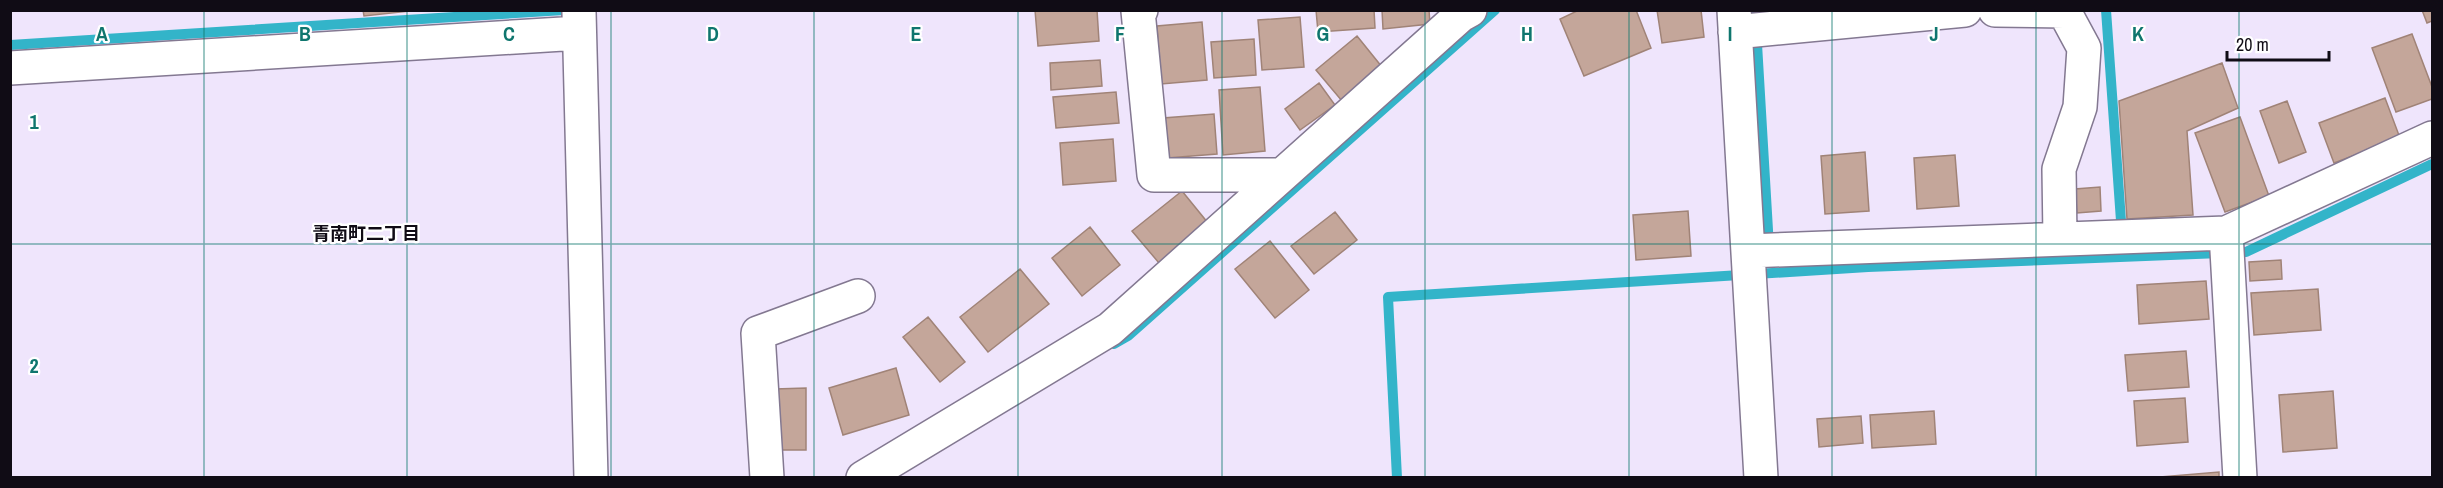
<svg xmlns="http://www.w3.org/2000/svg" width="2443" height="488" viewBox="0 0 2443 488" font-family="'Archivo Narrow','Noto Sans JP',sans-serif">
	<style>
		.lines { fill: none; stroke-linecap: round; stroke-linejoin: round }
		.stream { stroke: #33b4c9; stroke-width: 10 }
		.building { fill: #c4a69a; stroke: #a08377; stroke-width: 1.5 }
		.minor-casing { stroke: #837891; stroke-width: 36 }
		.minor { stroke: #fff; stroke-width: 33 }
		.grid { fill: none; stroke: #0f766e; stroke-width: 1.5; stroke-opacity: 0.55 }
		.labels { text-anchor: middle; stroke-width: 4.5; stroke-linejoin: round; paint-order: stroke }
		.neighbourhood-label { font-size: 18px; font-weight: bold; fill: #100c15; stroke: #fff }
		.grid-label { font-size: 20px; text-anchor: middle; font-weight: bold; fill: #0f766e; stroke: #fff; stroke-width: 4.5; stroke-linejoin: round; paint-order: stroke }
	</style>
	<rect width="100%" height="100%" fill="#efe5fc"/>
	<g class="lines">
		<path class="stream" d="M1755,10L1769,247
			M2106,10L2122,235
			M10,45L564,10
			M1114,344L1128,336L1495,10
			M1397,478L1388,297L1868,267L2246,252L2432,164"/>
	</g>
	<path class="building" d="M363,10H419L364,16Z
		M1035,10H1097L1099,41L1038,46Z
		M1316,10H1374L1375,28L1318,32Z
		M1382,10H1429L1430,24L1383,29Z
		M1579,10H1636L1651,48L1584,76L1560,19Z
		M1657,10H1701L1704,37L1662,43Z
		M2422,10H2432V21L2427,23Z
		M1300,17L1304,67L1262,70L1258,20Z
		M1202,22L1207,80L1161,84L1157,26Z
		M2412,34L2432,87V99L2396,112L2372,48Z
		M1357,36L1382,67L1342,101L1316,70Z
		M1254,39L1256,75L1214,78L1211,42Z
		M1100,60L1102,86L1051,90L1050,63Z
		M2222,63L2238,108L2187,131L2193,215L2127,219L2119,101Z
		M1319,83L1335,105L1300,130L1285,109Z
		M1260,87L1265,151L1223,155L1219,90Z
		M1116,92L1119,123L1056,128L1053,97Z
		M2385,98L2400,138L2334,163L2319,123Z
		M2287,101L2306,152L2279,163L2260,111Z
		M1214,114L1217,154L1167,158L1163,118Z
		M2240,117L2269,196L2225,212L2195,133Z
		M1113,139L1116,181L1063,185L1060,143Z
		M1865,152L1869,211L1825,214L1821,156Z
		M1955,155L1959,206L1917,209L1914,158Z
		M2100,187L2101,211L2077,213L2075,189Z
		M1182,191L1208,223L1159,263L1132,231Z
		M1688,211L1691,256L1636,260L1633,215Z
		M1335,212L1357,240L1314,274L1291,246Z
		M1090,227L1120,265L1082,296L1052,258Z
		M1270,241L1309,290L1275,318L1235,269Z
		M2281,260L2282,279L2250,281L2249,262Z
		M1020,269L1049,304L988,352L960,317Z
		M2206,281L2209,319L2139,324L2137,285Z
		M2318,289L2321,330L2254,335L2251,293Z
		M928,317L965,362L940,382L903,337Z
		M2186,351L2189,387L2128,391L2125,355Z
		M896,368L909,415L843,435L829,388Z
		M806,388V450H775V389Z
		M2333,391L2337,448L2283,452L2279,395Z
		M2185,398L2188,442L2137,446L2134,401Z
		M1934,411L1936,444L1872,448L1870,415Z
		M1861,416L1863,443L1819,447L1817,419Z
		M2219,472V478H2148Z"/>
	<g class="lines">
		<defs>
			<path id="minor" d="M1141,10L1138,11L1154,175H1282
				M1734,10L1761,478
				M1995,10L2064,11L2084,48L2080,107L2059,169L2060,239
				M579,12L591,478
				M1735,32L1965,10
				M10,68L579,33
				M2226,233L2240,478
				M1748,251L2226,233L2432,138
				M767,478L758,333L858,296
				M863,478L1110,329L1461,15L1470,10"/>
		</defs>
		<use href="#minor" class="minor-casing"/>
		<use href="#minor" class="minor"/>
	</g>
	<path class="grid" d="M204,10V478M407,10V478M611,10V478M814,10V478M1018,10V478M1222,10V478M1425,10V478M1629,10V478M1832,10V478M2036,10V478M2239,10V478M10,244H2432"/>
	<g class="labels">
		<g class="neighbourhood-label">
			<text x="366" y="240">青南町二丁目</text>
		</g>
	</g>
	<g class="grid-label">
		<text x="102" y="41">A</text>
		<text x="305" y="41">B</text>
		<text x="509" y="41">C</text>
		<text x="713" y="41">D</text>
		<text x="916" y="41">E</text>
		<text x="1120" y="41">F</text>
		<text x="1323" y="41">G</text>
		<text x="1527" y="41">H</text>
		<text x="1730" y="41">I</text>
		<text x="1934" y="41">J</text>
		<text x="2138" y="41">K</text>
		<text x="34" y="129">1</text>
		<text x="34" y="373">2</text>
	</g>
	<rect width="2443" height="488" fill="none" stroke="#100c15" stroke-width="24"/>
	<path d="M2227 51v9h102v-9" fill="none" stroke="#100c15" stroke-width="3"/>
	<text x="2236" y="51" font-size="18" fill="#100c15" stroke="#ffffff" stroke-width="4.5" paint-order="stroke">20 m</text>
</svg>
